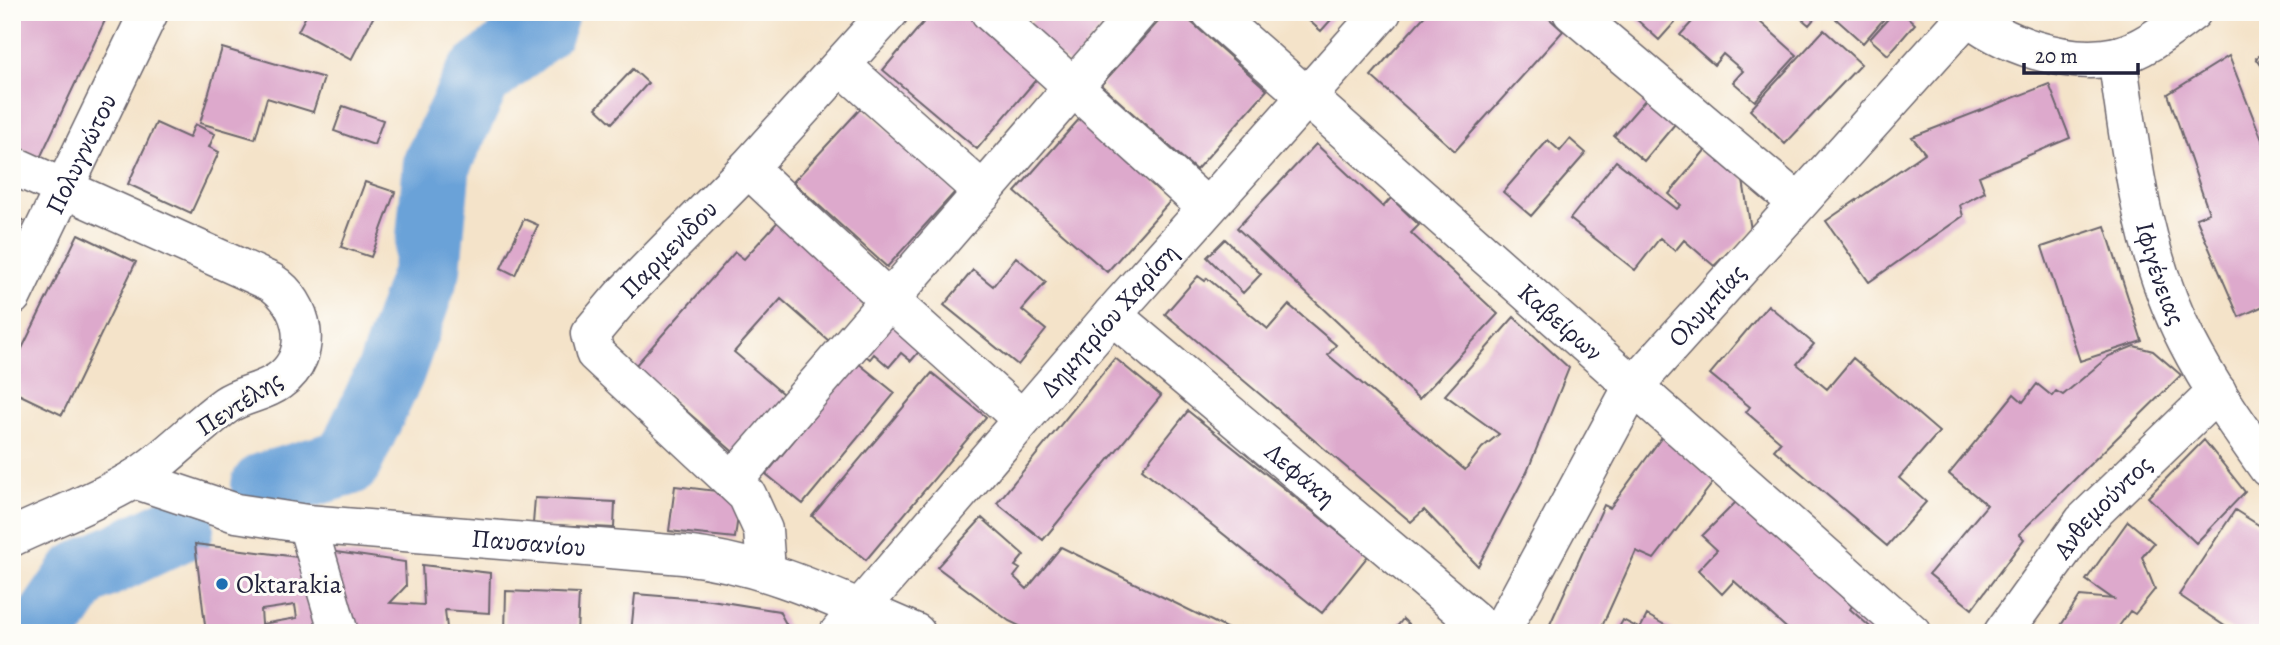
<svg xmlns="http://www.w3.org/2000/svg" width="2280" height="645" viewBox="0 0 2280 645" font-family="Alegreya,serif">
	<style>
		.lines { fill: none; stroke-linecap: round; stroke-linejoin: round }
		.river { stroke: #6aa2d8; stroke-width: 68 }
		.building { fill: #dda9cc; fill-rule: evenodd }
		.street-casing { stroke: #6c666d; stroke-width: 41 }
		.street { stroke: #fff; stroke-width: 38 }
		.poi-dot { fill: #1f6fb2; stroke: #fdfcf7; stroke-width: 2.5 }
		.labels { text-anchor: middle; stroke-width: 6; stroke-linejoin: round; paint-order: stroke }
		.street-label { font-size: 26px; fill: #22223b; stroke: #fdfcf7 }
		.poi-label { font-size: 26px; fill: #22223b; stroke: #fdfcf7; text-anchor: start }
	</style>
	<rect width="100%" height="100%" fill="#fdfcf7"/>
	<filter id="ink" filterUnits="userSpaceOnUse"><feTurbulence type="fractalNoise" baseFrequency=".0143" numOctaves="2"/><feDisplacementMap in="SourceGraphic" scale="14" xChannelSelector="R" yChannelSelector="G"/><feConvolveMatrix kernelMatrix="1 2 1 2 8 2 1 2 1" color-interpolation-filters="sRGB"/></filter>
	<filter id="wash" filterUnits="userSpaceOnUse"><feTurbulence type="fractalNoise" baseFrequency=".00686" numOctaves="4" result="noise"/><feDisplacementMap in="SourceGraphic" scale="28" xChannelSelector="R" yChannelSelector="G"/><feGaussianBlur stdDeviation="1.57" result="paint"/><feColorMatrix in="noise" values="0 0 0 0 0 0 0 0 0 0 0 0 0 0 0 0 0 1.4 0 .05"/><feComposite in="paint" operator="in"/></filter>
	<g filter="url(#wash)">
		<rect width="100%" height="100%" fill="#f4e3c9"/>
		<g class="lines">
			<path class="river" d="M265,486L348,462L391,371L427,269L437,163L478,78L540,28L545,12
				M41,633L81,575L180,528"/>
		</g>
		<g id="blocks">
			<path class="building" d="M12,12H109L40,158L12,145Z
				M308,12H376L351,60L298,31Z
				M932,12H965L1040,75L977,149L883,70Z
				M1039,12H1063L1068,16L1071,12H1113L1071,65L1026,29Z
				M1167,12H1180L1267,90L1196,170L1101,85Z
				M1299,12H1338L1321,31Z
				M1428,12H1542L1563,31L1455,151L1371,76Z
				M1640,12H1684L1659,40L1635,18Z
				M1701,12H1749L1797,55L1755,101L1733,82L1743,71L1723,54L1714,65L1680,35Z
				M1794,12H1820L1809,25Z
				M1842,12H1890L1863,43L1836,19Z
				M1894,12H1902L1915,24L1888,55L1870,39Z
				M1824,30L1861,64L1785,144L1750,110Z
				M222,48L324,78L313,112L267,98L255,139L200,123Z
				M2268,50V75L2256,58Z
				M2229,56L2268,155V187L2264,189L2268,199V304L2239,317L2196,218L2209,213L2168,94Z
				M633,69L648,83L612,123L596,108Z
				M2049,84L2070,138L1979,176L1985,192L1960,205L1963,216L1869,282L1826,221L1925,153L1912,137Z
				M1646,99L1675,124L1644,161L1614,136Z
				M343,106L383,120L374,145L334,131Z
				M862,107L955,192L887,267L793,182Z
				M1081,117L1173,198L1107,272L1015,192Z
				M156,123L189,138L195,124L215,134L209,147L219,152L191,213L128,184Z
				M1570,139L1586,153L1531,216L1503,192L1548,140L1560,151Z
				M1711,143L1741,168L1751,230L1714,266L1684,240L1675,251L1660,238L1635,270L1570,219L1616,161L1677,209L1681,205L1669,194Z
				M1316,144L1383,207L1391,198L1419,225L1411,233L1498,314L1419,399L1237,228Z
				M365,182L395,192L371,257L341,247Z
				M12,215L23,220L12,243Z
				M782,217L870,295L829,341L781,299L734,352L789,399L739,457L635,366L735,252L744,259Z
				M524,219L538,225L515,275L501,268Z
				M2105,226L2142,341L2080,361L2042,247Z
				M78,234L136,262L62,415L12,391V369Z
				M1225,239L1261,274L1243,293L1207,257Z
				M1016,257L1046,282L1022,310L1046,330L1018,365L944,305L973,270L993,286Z
				M1198,276L1205,281L1207,278L1268,329L1289,305L1336,345L1328,355L1465,470L1482,448L1499,434L1445,395L1514,317L1569,368L1527,472L1478,566L1424,510L1411,522L1165,314Z
				M1768,305L1814,344L1797,364L1827,389L1853,358L1939,432L1899,478L1926,502L1887,546L1774,450L1781,442L1746,412L1750,407L1710,374Z
				M889,320L922,348L911,361L901,353L889,367L874,354L870,359L862,353Z
				M2134,346L2153,351L2181,375L2019,534L2024,539L1972,609L1929,574L1987,505L1949,474L2014,394L2023,402L2037,384L2052,396L2056,391L2063,395L2109,356Z
				M1115,358L1161,396L1043,540L997,503Z
				M858,363L895,393L803,504L766,474Z
				M932,373L986,417L866,560L812,516Z
				M1188,411L1368,556L1322,613L1142,469Z
				M1662,437L1715,480L1654,559L1636,551L1599,633H1546L1604,505L1610,508Z
				M2204,440L2245,492L2196,543L2148,497Z
				M675,486L741,494L735,538L669,531Z
				M535,498L615,502L614,528L533,524Z
				M1738,500L1852,606L1850,609L1877,633H1792L1734,581L1722,594L1698,570L1717,550L1702,536Z
				M2235,510L2268,531V633H2235L2179,595Z
				M982,518L1024,555L1015,566L1020,569L1014,577L1027,589L1061,547L1236,633H1034L1009,621L937,567Z
				M2128,521L2154,543L2142,557L2155,589L2135,614L2130,611L2114,633H2056L2080,596L2113,599L2086,580Z
				M195,544L305,558L326,633H206ZM295,605L297,618L262,624L261,610Z
				M329,551L405,562L406,586L390,603L424,605L422,565L490,573L489,613L445,610L447,628L433,633H352Z
				M506,591L579,594L577,633H505Z
				M635,594L711,600L779,611L791,633H631Z
				M1647,615L1679,633H1616L1623,620L1640,629Z
				M1403,619L1418,633H1392Z"/>
		</g>
	</g>
	<g filter="url(#ink)">
		<use href="#blocks" fill-opacity="0" stroke="#6c666d" stroke-width="2"/>
		<g class="lines">
			<defs>
				<g id="street">
					<path d="M990,12L1206,207"/>
					<path id="s1" d="M1211,12L1912,633"/>
					<path d="M1572,12L1798,203"/>
					<path d="M1963,12C2001,44 2067,67 2117,56C2144,50 2170,28 2192,12"/>
					<path id="s2" d="M2117,56C2131,153 2141,252 2187,341C2210,386 2239,427 2268,468"/>
					<path d="M842,66L983,192"/>
					<path d="M12,165L271,282C304,303 316,355 279,381C263,393 242,394 226,405C194,428 167,459 134,479C96,502 52,518 12,537"/>
					<path d="M748,168L889,300L1022,419"/>
					<path id="s3" d="M12,296L149,12"/>
					<path id="s4" d="M1112,315L1489,633"/>
					<path id="s5" d="M134,479L236,513L307,524L683,555C768,564 838,600 916,633"/>
					<path d="M733,481L1138,12"/>
					<path d="M307,524L339,633"/>
					<path id="s6" d="M766,570L763,530L747,495L595,353L590,334L622,296L748,168L889,12"/>
					<path id="s7" d="M839,633L1112,315L1382,12"/>
					<path id="s8" d="M1500,633L1632,388L1967,16"/>
					<path id="s9" d="M2003,633L2083,522L2217,392"/>
				</g>
			</defs>
			<use href="#street" class="street-casing"/>
			<use href="#street" class="street"/>
		</g>
	</g>
	<circle class="poi-dot" cx="222" cy="584" r="7"/>
	<g class="labels">
		<g class="street-label">
			<text dy="9" stroke="none"><textPath href="#s3" startOffset="158">Πολυγνώτου</textPath></text>
			<text dy="9" stroke="none"><textPath href="#s6" startOffset="422">Παρμενίδου</textPath></text>
			<text dy="9" stroke="none"><textPath href="#s2" startOffset="222">Ιφιγένειας</textPath></text>
			<text dy="9" stroke="none"><textPath href="#s8" startOffset="390">Ολυμπίας</textPath></text>
			<text dy="9" stroke="none"><textPath href="#s7" startOffset="413">Δημητρίου Χαρίση</textPath></text>
			<text dy="9" stroke="none"><textPath href="#s1" startOffset="467">Καβείρων</textPath></text>
			<text transform="translate(239 403) rotate(-33)" y="9">Πεντέλης</text>
			<text dy="9" stroke="none"><textPath href="#s4" startOffset="247">Λεφάκη</textPath></text>
			<text dy="9" stroke="none"><textPath href="#s9" startOffset="161">Ανθεμούντος</textPath></text>
			<text dy="9" stroke="none"><textPath href="#s5" startOffset="402">Παυσανίου</textPath></text>
		</g>
		<g class="poi-label">
			<text x="236" y="593">Oktarakia</text>
		</g>
	</g>
	<rect width="2280" height="645" fill="none" stroke="#fdfcf7" stroke-width="42"/>
	<path d="M2024 63v10h114v-10" fill="none" stroke="#22223b" stroke-width="3.5"/>
	<text x="2035" y="63" font-size="21" fill="#22223b" stroke="#fdfcf7" stroke-width="5" paint-order="stroke">20 m</text>
</svg>
